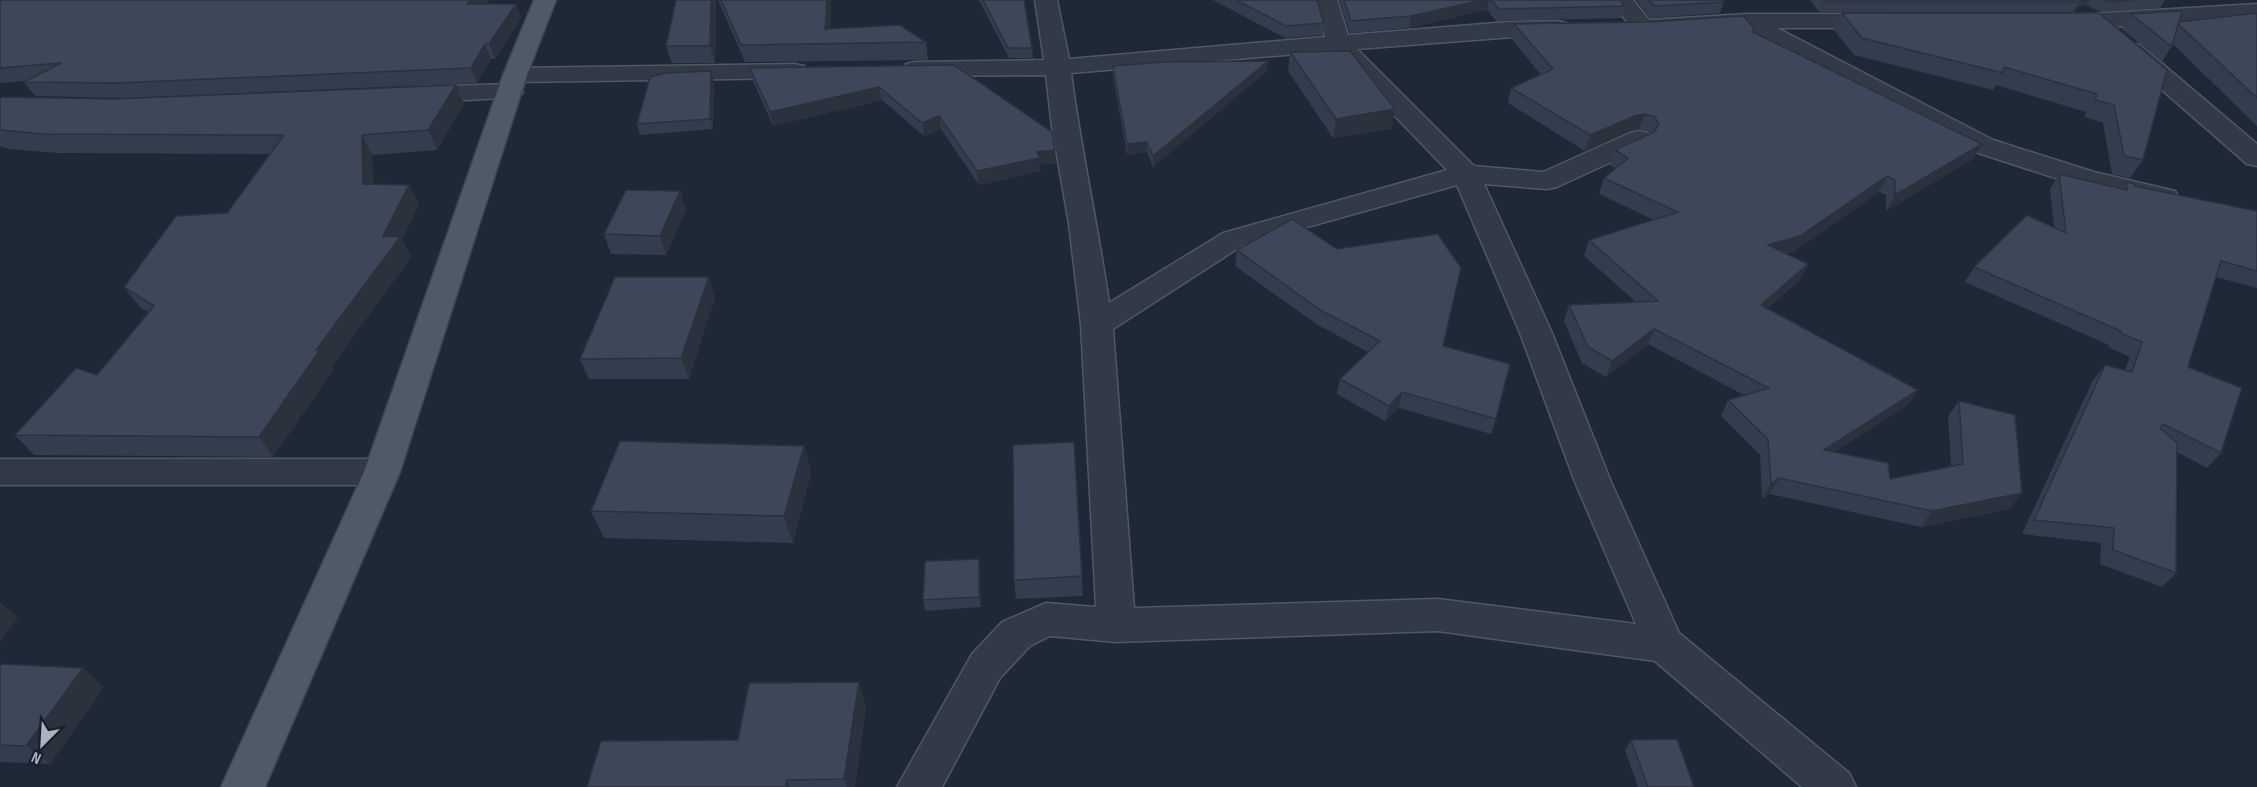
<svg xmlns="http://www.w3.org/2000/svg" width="2257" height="787" viewBox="0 0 2257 787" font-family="'Sofia Sans Condensed',sans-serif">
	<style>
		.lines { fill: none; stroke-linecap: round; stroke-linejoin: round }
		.minor-casing { stroke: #505765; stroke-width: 3 }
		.primary-casing { stroke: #3c4350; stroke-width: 3 }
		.minor { fill: #333a47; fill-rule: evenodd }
		.primary { fill: #505967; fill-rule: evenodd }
		.wall { fill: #343d4d }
		.shaded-wall { fill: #2b323e }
		.building { fill: #3d4759; stroke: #2b323e; stroke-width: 1.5 }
	</style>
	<rect width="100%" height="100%" fill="#1f2836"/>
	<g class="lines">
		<defs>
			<path id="minor" d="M1035,0H1057L1069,59L1325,37L1315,0H1337L1348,35L1508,22L1558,21L1566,23L1570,28L1566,33L1357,49L1474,166L1543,172L1630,133L1639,131L1648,133L1652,139L1648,145L1557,187L1547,189L1484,184L1552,333L1611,482L1679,633L1849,773L1856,787H1802L1655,661L1438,631L1116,642L1050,636L1030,646L1000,678L942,787H897L972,654L1002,622L1046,603L1096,607L1081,325L1069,224L1052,127L1046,75L915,76L906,74L903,69L906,64L915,62L1044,60ZM1332,51L1447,170L1223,233L1109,303C1098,226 1081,150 1071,73ZM1457,185L1520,333L1575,482L1636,624L1438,599L1134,608L1113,329L1243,245Z
				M1610,0H1633L1649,20L1746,14H1884L1892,16L1896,21L1892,26L1884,28H1777L1993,140L2094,172L2175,191L2179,197L2175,203L2165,206L2077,185L1975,152L1742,28L1643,34L1635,32Z
				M2257,4V18L2097,28L2053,26L2049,21L2053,16Z
				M2131,43L2140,45L2257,144V166L2247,164L2122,55L2119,50L2122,45Z
				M795,64L804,66L807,71L804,76L795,78L515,82L506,80L503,75L506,70L515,68Z
				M510,84L519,87L523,92L519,97L416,103L407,100L403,95L407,90L416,87Z
				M0,459H382L394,463L400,472L394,481L382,485H0Z"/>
			<path id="primary" d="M534,0H556L527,75L400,472L265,787H221L364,472L503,75Z"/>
		</defs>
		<use href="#minor" class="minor-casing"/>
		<use href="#primary" class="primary-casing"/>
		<use href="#minor" class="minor"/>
		<use href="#primary" class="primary"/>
	</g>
	<path class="wall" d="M0,0H489L486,4H516L521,18L495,59H491L477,83L127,98L35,96L24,82L25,81L0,83Z
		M676,0H716L715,63H672L666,46Z
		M718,0H831L830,28L926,42L928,60L745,62Z
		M979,0H1024L1032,48L1033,58H1009Z
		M1213,0H1317L1324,23L1322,35L1285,38Z
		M1339,0H1620L1624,6L1621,18L1496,21L1487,10L1409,28L1350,33Z
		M1636,0H1723L1724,2L1720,13L1650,18Z
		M1810,0H2165L2160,8L2101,12L2086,5L2078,7L2074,12H1819Z
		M1842,13H2099L2143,160L2130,178L2112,174L2103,123L2084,117L2086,112L1996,85L1993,90L1854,55L1834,30Z
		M2257,13V126L2173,44L2162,62L2122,29L2131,14L2179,22Z
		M1514,24L1753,32L1982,144L1973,159L1886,211V195L1879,192L1793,252L1786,253L1808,264L1800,280L1767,309L1918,390L1908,405L1835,452L1890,479L1951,466L1948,416L1959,401L2010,509L1921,527L1770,494L1762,499L1760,455L1721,416L1728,400L1744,395L1648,344L1606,377L1582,363L1564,321L1569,305L1636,302L1584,256L1589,240L1654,220L1599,194L1604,178L1615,169L1610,165L1615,150L1651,134L1650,132L1639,129L1630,131L1585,151L1508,103L1511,88L1541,75L1511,38Z
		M1290,52L1392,129L1333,138L1288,71Z
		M954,65L1056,163L1040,165L1041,171L979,185L941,129L924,136L882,100L773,126L753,81L750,68Z
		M1113,66L1267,71L1153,167L1147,152L1127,155L1113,76Z
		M714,82L713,129L640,135L637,124Z
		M0,97L114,99L464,104L437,150L372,155L373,184L419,204L402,239L411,257L331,367L333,370L273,457L34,455L15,435L97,375L148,312L140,307L124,287L227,213L270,154L58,153L9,149L0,146Z
		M2059,174L2121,189L2126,182L2134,186L2257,211V288L2216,277L2188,367L2221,453L2207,468L2177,452L2176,573L2162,587L2100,564L2101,543L2022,534L2093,380L2105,365L2125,370L2130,357L2108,347L2109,345L1965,282L1974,267L2054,227L2050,189Z
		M680,191L686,210L666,255L611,254L604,234Z
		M1237,250L1443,346L1496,419L1491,434L1399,408L1385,421L1337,394L1340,379L1368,352L1318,325L1235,266Z
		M715,297L689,379H589L580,359Z
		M1074,442L1083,596L1016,599L1014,580Z
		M804,446L811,473L793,543L604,538L591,511Z
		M981,569V607L925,611L923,600Z
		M0,664L104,687L50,764L0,762Z
		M859,682L866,707L855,787H587L738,740Z
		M1631,740L1694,787H1638L1625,750Z"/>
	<path class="shaded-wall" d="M471,0H489L473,18L467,4Z
		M711,0H716L715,63L710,46Z
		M827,0H831L829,46L825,29Z
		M1482,0H1489L1487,10L1409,28L1411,16Z
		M2081,0H2089L2086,5L2078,7L2074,12Z
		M516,4L521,18L495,59L489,44Z
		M485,44L491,59L477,83L471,68Z
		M1268,61L1267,71L1153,167V156Z
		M711,71L714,82L713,129L710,119Z
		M456,85L464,104L437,150L428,130Z
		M879,87L882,100L773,126L770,112Z
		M1395,109L1392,129L1333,138L1336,119Z
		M1645,114L1639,129L1630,131L1585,151L1590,135L1635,116Z
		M939,116L941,129L924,136L922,123Z
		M362,135L372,155L373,204L363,184Z
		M1147,142V152L1127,155V144Z
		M1982,144L1973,159L1886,211L1895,195Z
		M1055,150L1056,163L1040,165L1041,171L979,185L977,171L1037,152Z
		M1887,176L1879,192L1793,252L1760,260L1768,245Z
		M409,185L419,204L402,239L411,257L331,367L333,370L273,457L259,437L316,350L383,236Z
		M680,191L686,210L666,255L660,236Z
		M1808,264L1800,280L1753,321L1761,305Z
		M709,277L715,297L689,379L681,358Z
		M1654,329L1648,344L1606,377L1612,361Z
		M1918,390L1908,405L1814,465L1824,450Z
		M1402,392L1399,408L1385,421L1389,406Z
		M804,446L811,473L793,543L784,516Z
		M1779,478L1770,494L1762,499L1771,484Z
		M2022,493L2010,509L1921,527L1932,511Z
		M979,559L981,569V607L979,597Z
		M0,602L18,618L0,642Z
		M83,668L104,687L50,764L26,746Z
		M859,682L866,707L855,787H847L844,779Z
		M787,780L790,787H786Z"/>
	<path class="building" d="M0,0H471L467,4H516L489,44H485L471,68L117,83L24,82L61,63L0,68Z
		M676,0H711L710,46H666Z
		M721,0H827L825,29L900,25L926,42L741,45Z
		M983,0H1024L1032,48H1008Z
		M1236,0H1317L1324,23L1286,26Z
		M1344,0H1482L1411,16L1351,21Z
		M1491,0H1620L1624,6L1499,9Z
		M1649,0H1723L1724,2L1654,6Z
		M1823,0H2081L2080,2H1824Z
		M2104,0H2133L2108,2Z
		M2182,11L2179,22L2257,13V98L2178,24L2172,47L2131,14Z
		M1842,13H2099L2167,70L2143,160L2124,156L2114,105L2095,100L2097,94L2004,67L2003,73L1862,38Z
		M1743,16L1754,28L1753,32L1982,144L1895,195V180L1887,176L1800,236L1768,245L1808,264L1761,305L1918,390L1824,450L1888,463L1890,479L1963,464L1959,401L2015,415L2022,493L1932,511L1779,478L1771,484L1768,439L1728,400L1769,388L1654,329L1612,361L1588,347L1569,305L1658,301L1589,240L1678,212L1604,178L1628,158L1615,150L1654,132L1659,125L1655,117L1645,114L1635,116L1590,135L1511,88L1553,69L1514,24L1648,22Z
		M1350,51L1395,109L1336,119L1290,52Z
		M1268,61L1153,156L1147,142L1127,144L1113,66L1164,62Z
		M954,65L1052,132L1055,150L1037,152L1040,158L977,171L939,116L922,123L879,87L770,112L750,68Z
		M711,71L710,119L637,124L650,77L665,73Z
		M456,85L428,130L362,135L363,184L409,185L383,236L400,237L316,350H320L259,437L15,435L76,368L97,375L154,306L124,287L176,216L227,213L284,135L44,134L0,130V97L114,99Z
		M2059,174L2127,190L2126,182L2135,184L2134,186L2257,211V271L2221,261L2188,367L2242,388L2221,453L2163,424L2160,428L2177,443L2176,573L2113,550L2114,528L2034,520L2105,365L2132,372L2142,342L2120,333L2121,331L1974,267L2027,215L2066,233Z
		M626,190L680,191L660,236L604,234Z
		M1292,219L1337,249L1438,234L1461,268L1443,346L1510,364L1496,419L1402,392L1389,406L1340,379L1380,341L1320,310L1237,250Z
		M615,277H709L681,358L580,359Z
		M620,441L804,446L784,516L591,511Z
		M1074,442L1082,576L1014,580L1013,445Z
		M979,559V597L923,600L925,561Z
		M0,664L83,668L26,746L0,745Z
		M859,682L844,779L787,780L786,787H587L601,741L738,740L749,683Z
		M1677,739L1694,787H1648L1631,740Z"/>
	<g transform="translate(42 745) rotate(204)" stroke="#181f2b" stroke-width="4.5" paint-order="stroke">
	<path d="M0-4.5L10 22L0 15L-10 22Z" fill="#acb4c4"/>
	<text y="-9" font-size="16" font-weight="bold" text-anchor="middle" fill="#acb4c4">N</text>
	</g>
</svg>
